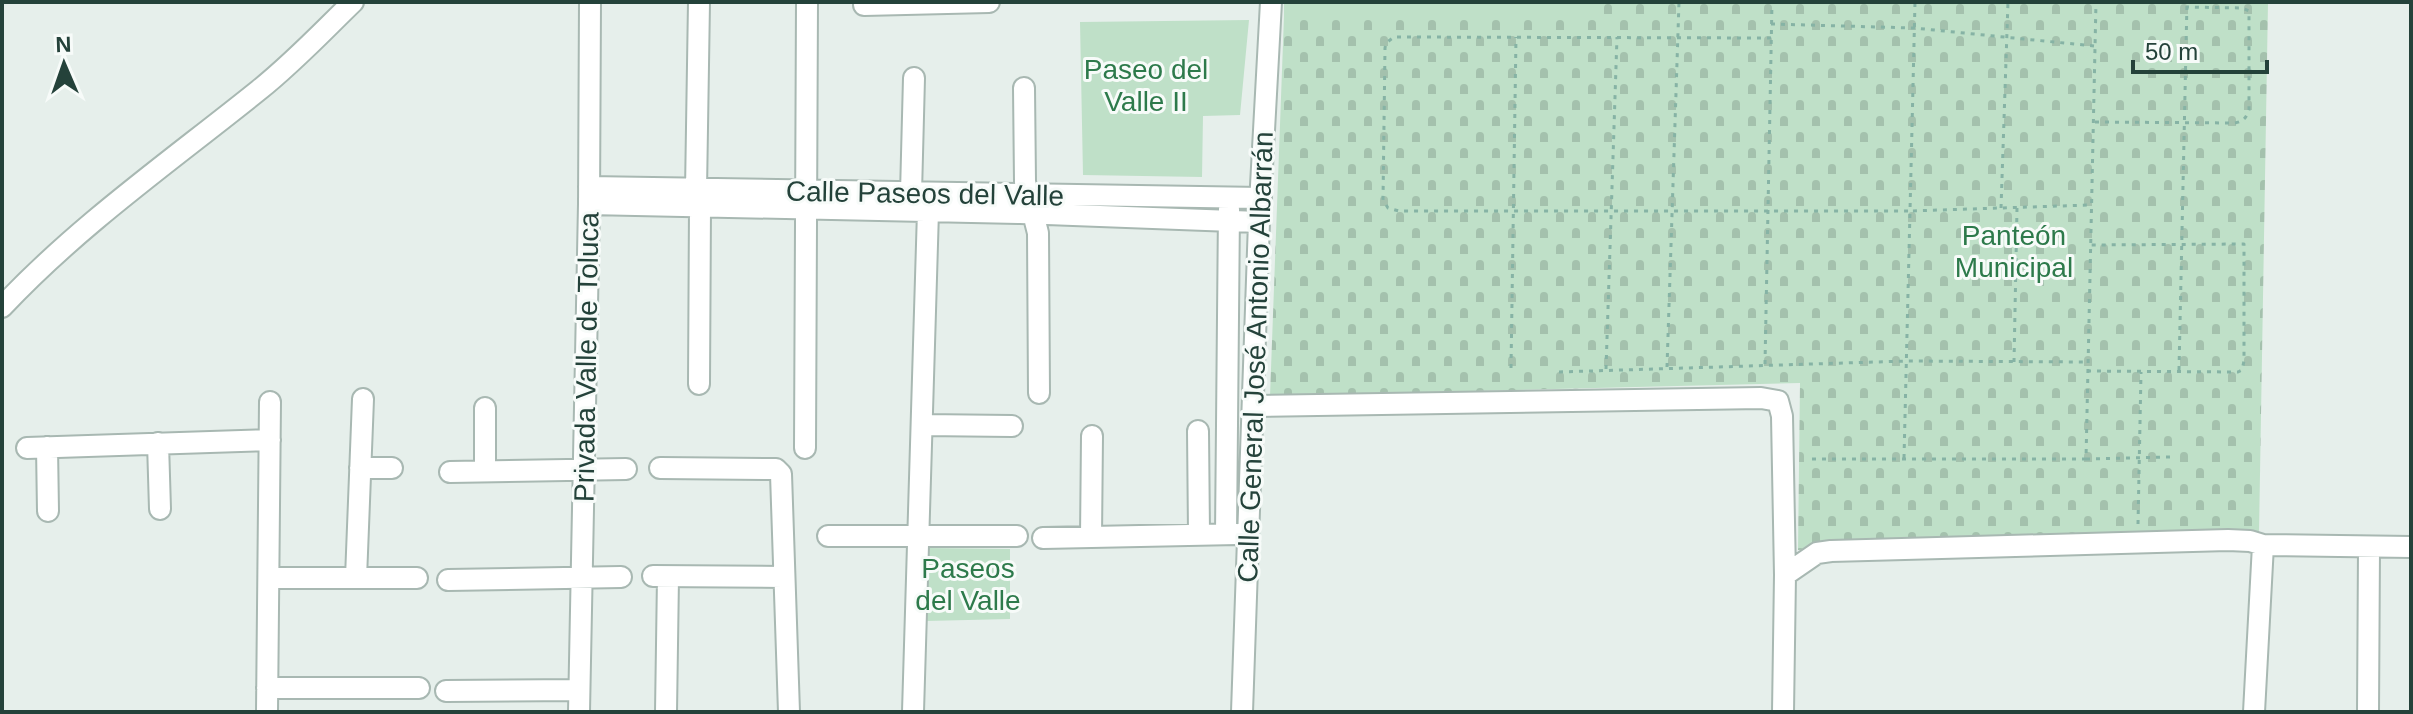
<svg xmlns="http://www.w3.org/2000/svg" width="2413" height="714" viewBox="0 0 2413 714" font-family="Helvetica,sans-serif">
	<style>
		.cemetery { fill: url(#cemetery-stones) }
		.park { fill: #bfe0c8 }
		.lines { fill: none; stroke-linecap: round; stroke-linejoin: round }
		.minor-casing { stroke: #a8b8b2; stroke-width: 24 }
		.path { stroke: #86b3a5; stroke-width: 3; stroke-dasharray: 4 6; stroke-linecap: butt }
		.minor { stroke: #fff; stroke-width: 20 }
		.labels { text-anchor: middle; stroke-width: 6; stroke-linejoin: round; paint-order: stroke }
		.park-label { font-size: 28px; fill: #2d7a4b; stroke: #f7fbf9 }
		.street-label { font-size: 28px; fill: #24423a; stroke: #f7fbf9 }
	</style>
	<defs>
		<pattern id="cemetery-stones" width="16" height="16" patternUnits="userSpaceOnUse" patternTransform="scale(2)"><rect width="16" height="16" fill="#bfe0c8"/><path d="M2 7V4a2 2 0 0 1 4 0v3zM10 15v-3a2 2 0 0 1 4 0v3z" fill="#a4c1ad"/></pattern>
	</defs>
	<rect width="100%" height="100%" fill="#e6efeb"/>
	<path class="cemetery" d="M1597,2H2268L2259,534L1798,550L1800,383L1270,396L1284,16H1596Z"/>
	<path class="park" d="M1284,2H1597V16H1284Z
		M1249,20L1240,115L1203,116L1202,177L1083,175L1080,22Z
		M928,548L1010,549V619L926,621Z"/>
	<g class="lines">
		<defs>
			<path id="minor" d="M864,5L989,2
				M1024,88L1025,182L1038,233L1039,393
				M589,187L1261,198
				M696,190L699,2
				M911,193L914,78
				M589,204L1020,213L1259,222
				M2,307C79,225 172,160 259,90C293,63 322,32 353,2
				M699,384L700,207
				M1255,406L1761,398L1778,401L1782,416L1785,575L1783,712
				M485,408V471
				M923,425L1012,426
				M1198,431L1199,533
				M158,443L160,509
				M47,447L48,511
				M27,448L270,440
				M805,448L807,2
				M360,468H392
				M660,468L776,469L781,474L789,712
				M450,472L626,469
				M1226,534L1229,209
				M828,536H1017
				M1091,537L1092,436
				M1043,538L1237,534
				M1785,575L1817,553L1831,551L2228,540L2250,541L2263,545L2411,547
				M653,576L783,577
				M269,578H417
				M356,578L363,399
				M448,580L621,577
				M267,688H419
				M446,691L579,690
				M267,712L270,402
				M579,712L589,204L590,2
				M666,712L668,577
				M913,712L928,211
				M1242,712L1259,222L1271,2
				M2254,712L2263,545
				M2368,712L2369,548"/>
		</defs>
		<use href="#minor" class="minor-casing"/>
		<path class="path" d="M1771,24L1914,28L2094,46
			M1771,38L1394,37L1386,43L1385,48L1383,200L1388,208L1399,211H1910L1915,2
			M2095,122L2235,123C2244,121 2246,118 2249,110V11L2242,8L2187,7
			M2001,208L2008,2
			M2014,362L2017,208
			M1765,364L1772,2
			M1667,367L1679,2
			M1511,368L1516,37
			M1606,369L1617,37
			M2179,370L2187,2
			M2087,371L2238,372L2242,370L2244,361V244L2090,245
			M1559,372L1907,361L2087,362
			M1904,458L1910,211L2090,205
			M1812,459H2086L2096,2
			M2086,459L2170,457
			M2138,524L2141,372"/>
		<use href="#minor" class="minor"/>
	</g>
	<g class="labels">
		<g class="park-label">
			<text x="1146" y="79">Paseo del<tspan x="1146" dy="32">Valle II</tspan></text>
			<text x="2014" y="245">Panteón<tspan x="2014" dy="32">Municipal</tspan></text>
			<text x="968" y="578">Paseos<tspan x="968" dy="32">del Valle</tspan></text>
		</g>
		<g class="street-label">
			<text transform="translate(925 193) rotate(1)" y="10">Calle Paseos del Valle</text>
			<text transform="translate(586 357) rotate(-89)" y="10">Privada Valle de Toluca</text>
			<text transform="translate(1255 357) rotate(-88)" y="10">Calle General José Antonio Albarrán</text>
		</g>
	</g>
	<rect width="2413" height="714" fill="none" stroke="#24423a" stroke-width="8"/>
	<g transform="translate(64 64) rotate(358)" stroke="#f7fbf9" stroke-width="6" paint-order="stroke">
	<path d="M0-6L14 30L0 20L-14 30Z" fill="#24423a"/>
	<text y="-12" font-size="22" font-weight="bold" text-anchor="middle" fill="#24423a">N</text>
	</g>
	<path d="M2133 60v12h134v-12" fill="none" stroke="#24423a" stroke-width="4"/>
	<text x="2145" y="60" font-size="24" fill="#24423a" stroke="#f7fbf9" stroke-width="6" paint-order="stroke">50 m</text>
</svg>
